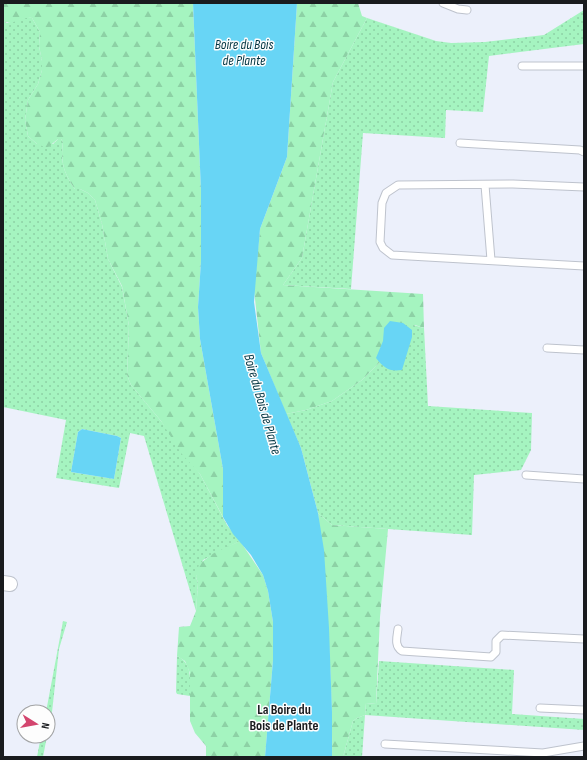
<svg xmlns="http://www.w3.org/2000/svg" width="587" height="760" viewBox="0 0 587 760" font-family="'Sofia Sans Condensed',sans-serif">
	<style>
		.grass { fill: url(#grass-dots); fill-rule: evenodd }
		.forest { fill: url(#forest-firs) }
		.water { fill: #68d5f5 }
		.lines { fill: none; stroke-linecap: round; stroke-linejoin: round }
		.service-casing { stroke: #bec3cd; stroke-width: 9 }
		.minor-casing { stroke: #bec3cd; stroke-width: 16 }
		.service { stroke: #fff; stroke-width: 7 }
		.minor { stroke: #fff; stroke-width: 14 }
		.labels { text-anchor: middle; stroke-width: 3; stroke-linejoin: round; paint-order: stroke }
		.water-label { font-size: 14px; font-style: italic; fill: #003441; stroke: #fdfdfd }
		.neighbourhood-label { font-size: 14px; font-weight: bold; fill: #191b1e; stroke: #fdfdfd }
	</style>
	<defs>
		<pattern id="grass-dots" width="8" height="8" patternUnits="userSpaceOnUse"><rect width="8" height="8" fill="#a5f4c0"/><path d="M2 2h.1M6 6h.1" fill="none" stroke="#8dd1a5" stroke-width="1.8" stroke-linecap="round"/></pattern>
		<pattern id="forest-firs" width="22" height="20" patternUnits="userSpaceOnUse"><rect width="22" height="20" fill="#a5f4c0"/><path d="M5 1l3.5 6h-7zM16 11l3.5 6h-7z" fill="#8dd1a5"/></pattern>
	</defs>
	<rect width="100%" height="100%" fill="#ecf0fb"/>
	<path class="grass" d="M584,10V44L489,56L483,112L446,110L445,138L363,133L351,289L283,285L302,258L333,82L367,18L436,41L451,43L485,42L544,35Z
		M27,17L32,18L40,32L39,46L42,61V70L38,84L28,100L25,120L28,136L37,144H53L58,139H61L63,142C60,161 64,174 75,189H80L88,193L95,200L102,224L108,259L122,287L129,326L127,375L131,385L161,421L200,474L227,525L240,541L203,560L196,577L198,583L196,611L144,436L130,433L119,488L56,478L66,420L3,407V21L7,23ZM82,429L117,436L121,438L114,479L71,472L78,432Z
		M410,324L424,328L428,406L532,413L531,450L521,470L474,475L472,535L332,525L318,513L301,448L286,414L306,410L332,401L362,380L387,355L405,325Z
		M63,621L67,622L59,649L52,712L48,728V712H46Z
		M177,656C193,663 190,681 190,696L177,694L176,692Z
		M379,661L514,670L512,714L584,719V730L365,715L362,757H343L353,721L357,718L365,715L366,703L376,704Z
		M41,736H47L43,757H37Z"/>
	<path class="forest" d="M3,3H193L201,191V261L198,307L200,339L223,469V517L200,474L181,453L161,421L131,385L127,375L129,326L122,286L108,259L102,224L95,200L88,193L80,189H75C64,174 60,161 63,142L61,139H58L47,148L37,144L28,136L25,120L28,100L38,84L42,70V61L39,46L40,32L32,18C21,16 14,26 3,21Z
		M297,3H358L362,16L367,18L333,82L302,258L283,285L423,294L424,328L415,325H405L387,355L362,380L332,401L306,410L286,414L261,353L254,290L260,229L287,157Z
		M318,513L332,525L388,529L380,617L376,704L366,703L365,715L357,718L353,721L343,757H332C333,675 326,594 318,513Z
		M240,541L263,575L268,591L273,622V660L265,757H206V746L195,733L190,721V673L185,661L177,656L179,627L190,626L196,611L198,583L196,577L199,564L214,553Z"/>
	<path class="water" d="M193,3H297L287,157L260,229L254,302L261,353L301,448L318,513L324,550L329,628L332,712V757H265L273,660V622L268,591L263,575L251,555L233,534L223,517V469L200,339L198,307L201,261V191Z
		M390,321L403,323L412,330V337L402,370C389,372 384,368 376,358L383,341L384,328Z
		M82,429L117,436L121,438L114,479L71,472L78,432Z"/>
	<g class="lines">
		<defs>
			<path id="service" d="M443,3L458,9L467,10
				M522,66H584
				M460,143L580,150L584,152
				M485,185L491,260
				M584,187L513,184L398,185L386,193L382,203L380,242L383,248L392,255L584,266
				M547,348L584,350
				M526,475L584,479
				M398,629C397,637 394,646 402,651L491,657L496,652V641L502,635L584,639
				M540,708L584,710
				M385,744L543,753L584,746"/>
			<path id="minor" d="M3,583L10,584"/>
		</defs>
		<use href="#service" class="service-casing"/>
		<use href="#minor" class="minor-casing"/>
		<use href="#service" class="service"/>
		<use href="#minor" class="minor"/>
	</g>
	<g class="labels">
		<g class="water-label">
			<text x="244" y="49">Boire du Bois<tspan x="244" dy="16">de Plante</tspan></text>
			<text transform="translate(263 404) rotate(74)" y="5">Boire du Bois de Plante</text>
		</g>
		<g class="neighbourhood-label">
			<text x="284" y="714">La Boire du<tspan x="284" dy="16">Bois de Plante</tspan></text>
		</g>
	</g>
	<rect width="587" height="760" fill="none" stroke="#191b1e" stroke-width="8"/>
	<g transform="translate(36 724) rotate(101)"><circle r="19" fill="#fdfdfd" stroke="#a2a3a4"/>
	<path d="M0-3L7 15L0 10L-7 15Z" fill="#d3456e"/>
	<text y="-6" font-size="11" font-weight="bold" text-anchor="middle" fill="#191b1e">N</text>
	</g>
</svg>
